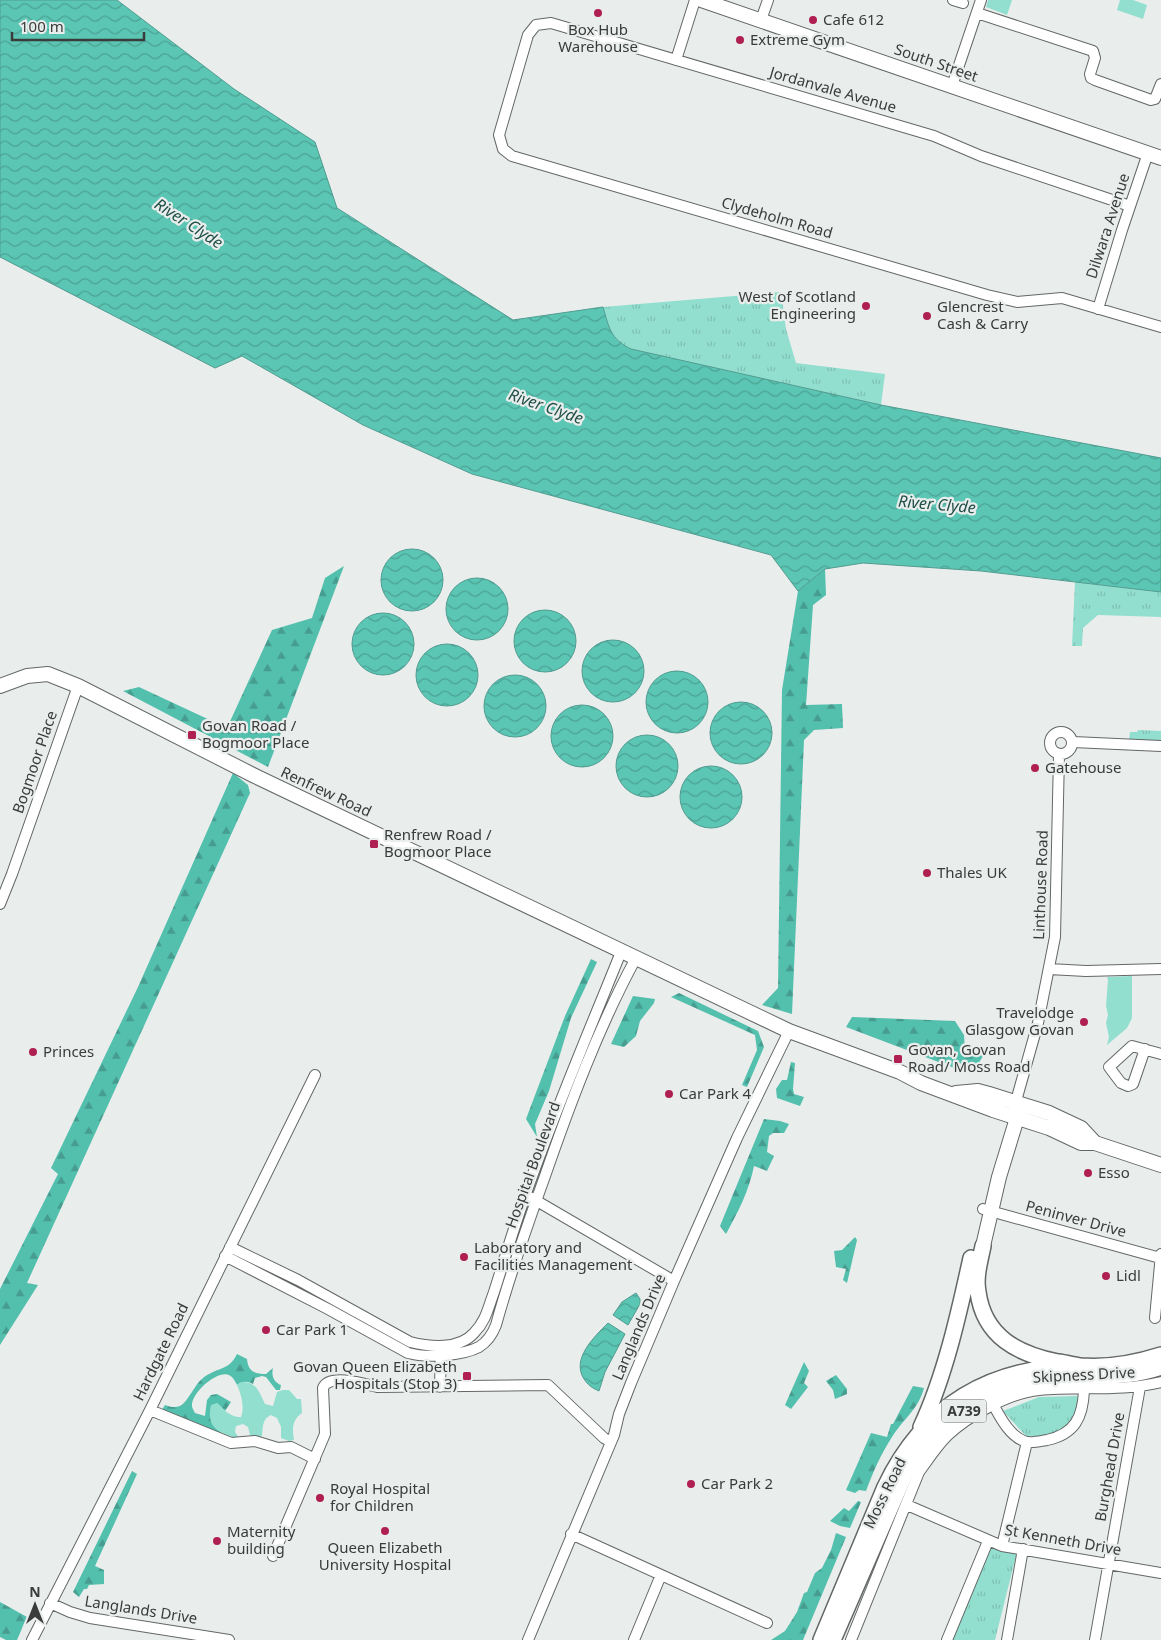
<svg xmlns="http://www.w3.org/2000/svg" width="1161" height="1640" viewBox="0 0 1161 1640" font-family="'Noto Sans',sans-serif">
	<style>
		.grass { fill: url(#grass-tufts) }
		.forest { fill: url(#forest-firs) }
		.park { fill: #92dfd0 }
		.water { fill: url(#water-waves); stroke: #519c90 }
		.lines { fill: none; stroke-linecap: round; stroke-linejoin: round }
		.street-casing { stroke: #636766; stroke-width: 12 }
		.secondary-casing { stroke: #636766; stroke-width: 16 }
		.primary-casing { stroke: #636766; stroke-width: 18 }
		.street { stroke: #fff; stroke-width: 10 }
		.secondary { stroke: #fff; stroke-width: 14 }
		.primary { stroke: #fff; stroke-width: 15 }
		.poi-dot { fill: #af1f52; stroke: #e9edec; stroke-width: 2 }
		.labels { text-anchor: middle; stroke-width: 4.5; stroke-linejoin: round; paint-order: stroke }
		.shield { fill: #e9edec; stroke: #6e7070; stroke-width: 1 }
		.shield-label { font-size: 14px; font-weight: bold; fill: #3a3b3b }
		.poi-label { font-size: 15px; fill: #3a3b3b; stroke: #e9edec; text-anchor: start }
		.street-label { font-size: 15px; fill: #3a3b3b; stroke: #e9edec }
		.water-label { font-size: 16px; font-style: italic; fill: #204f47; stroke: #e9edec }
	</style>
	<defs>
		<pattern id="grass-tufts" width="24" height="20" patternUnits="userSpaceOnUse" patternTransform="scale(1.25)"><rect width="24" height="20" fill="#92dfd0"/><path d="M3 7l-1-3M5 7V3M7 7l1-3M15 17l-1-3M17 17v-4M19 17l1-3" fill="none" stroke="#7fc0b4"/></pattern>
		<pattern id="forest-firs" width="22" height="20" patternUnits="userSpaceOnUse" patternTransform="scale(1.25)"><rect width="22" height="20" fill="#53bfad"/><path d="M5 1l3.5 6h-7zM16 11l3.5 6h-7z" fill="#469c8e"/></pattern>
		<pattern id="water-waves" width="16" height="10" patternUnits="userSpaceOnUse" patternTransform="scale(1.25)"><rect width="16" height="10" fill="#5bc6b4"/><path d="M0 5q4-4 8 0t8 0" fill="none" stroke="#4ca294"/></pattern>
	</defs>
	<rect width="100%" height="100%" fill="#e9edec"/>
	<path class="grass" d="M781,292L786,329L796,363L885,374L881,405L631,349C610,339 609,327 603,307Z
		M1075,582L1161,592V617L1098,615L1083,628L1082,646H1072Z
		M1138,730L1161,731V741L1129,740L1130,732H1137Z
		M1079,1396V1415L1052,1436H1026L1003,1411L1039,1397Z
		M988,1545L1017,1552L995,1640H950Z"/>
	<path class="forest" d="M344,566L268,767L123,691L139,687L227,728L272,630L312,618L325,578Z
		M825,569L826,595L813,605L806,705L842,704L843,728L814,730L804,740L792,1014L762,1005L778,988L782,690L798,591Z
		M233,773L248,785L250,793L27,1283L38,1285L0,1345V1289L58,1174L51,1168L138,987Z
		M591,959L597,962L571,1018L549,1091L535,1124L537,1137L526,1119L565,1016Z
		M679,993L758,1031L764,1047L747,1087L742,1085L757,1050L755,1035L671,997Z
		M633,996L655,999L654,1003L640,1021L636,1036L624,1047L611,1044Z
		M852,1017L955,1021L964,1035L965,1051L985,1053L975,1069H957L846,1027Z
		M791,1062L795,1063L793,1089L794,1094L804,1097L800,1106L777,1098L776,1089L782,1080H787Z
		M764,1119L780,1121L789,1124L784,1133H773L769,1136L767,1152L774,1156L767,1171L754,1166C749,1191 738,1212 726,1234L720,1226Z
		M855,1237L857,1240L847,1283L843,1280L846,1269L836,1267L834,1251L842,1250Z
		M237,1354L247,1359C248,1371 254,1374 266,1374L273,1368C271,1376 274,1382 281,1385L280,1390H276L266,1377L262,1376L255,1378L253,1384C247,1381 242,1381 237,1385C235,1381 233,1377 229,1375C217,1370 191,1393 192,1406C192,1408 194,1411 195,1413L205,1416L207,1400L211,1395L217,1394L231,1402L225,1411L217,1403L221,1434L162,1410L165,1405C170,1407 175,1408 180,1406C188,1402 194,1385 203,1378C217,1367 229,1371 237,1354Z
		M804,1362L809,1371L804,1383L808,1387L791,1409L785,1405Z
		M836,1375L847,1389V1394L835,1399L833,1390L826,1381Z
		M913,1386L924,1388C918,1410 903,1419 892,1437C881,1454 873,1472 866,1491L859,1490L855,1493L846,1490L871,1433L887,1437L891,1424H893Z
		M132,1471L137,1474L95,1566L104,1570V1584L89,1585L87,1589H84L79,1597L73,1592Z
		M858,1501L861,1502L850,1528L840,1526L830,1521L844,1508L849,1511Z
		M836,1533L846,1537L803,1640H771L785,1631L797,1612L804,1593L807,1592L815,1573L822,1568L831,1550Z
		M0,1602L27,1617L17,1640H6L0,1637Z"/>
	<path class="park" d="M988,0H1012L1007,15L986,7Z
		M1120,0H1133L1147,5L1143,19L1117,10Z
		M1132,976V1018L1127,1028L1107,1045L1109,1037L1106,1023L1108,1015L1106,1006L1108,980L1107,977Z
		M242,1382C257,1382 259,1392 265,1404L273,1406L277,1392L283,1390H289L297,1399H301L302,1413C292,1420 292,1429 294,1440L289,1441L281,1438V1427L277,1418L271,1415C262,1419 263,1427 262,1436L258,1438L250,1435L248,1427L243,1424L236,1426L235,1432L239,1438L237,1439C218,1432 206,1428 211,1405L217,1403C223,1410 232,1418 241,1417C245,1407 241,1394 237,1385Z"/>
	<path class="water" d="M0,0H117L234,89L315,142L337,208L513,320L603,307C609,327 610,339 631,349L881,405L1161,458V592L981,571L863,563L825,569L798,591L771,555L472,474L363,425L242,356L215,368L0,257Z
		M381 580a31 31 0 1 1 62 0a31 31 0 1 1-62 0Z
		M446 609a31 31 0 1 1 62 0a31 31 0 1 1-62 0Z
		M514 641a31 31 0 1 1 62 0a31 31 0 1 1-62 0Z
		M352 644a31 31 0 1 1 62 0a31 31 0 1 1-62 0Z
		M582 671a31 31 0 1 1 62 0a31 31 0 1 1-62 0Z
		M416 675a31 31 0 1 1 62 0a31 31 0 1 1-62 0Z
		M646 702a31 31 0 1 1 62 0a31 31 0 1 1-62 0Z
		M484 706a31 31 0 1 1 62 0a31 31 0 1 1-62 0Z
		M710 733a31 31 0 1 1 62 0a31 31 0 1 1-62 0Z
		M551 736a31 31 0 1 1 62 0a31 31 0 1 1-62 0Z
		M616 766a31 31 0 1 1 62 0a31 31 0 1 1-62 0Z
		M680 797a31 31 0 1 1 62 0a31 31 0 1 1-62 0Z
		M636,1293L640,1299V1304L628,1325L613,1315L622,1302Z
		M608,1323L625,1334L605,1372L599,1391C592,1388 588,1385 584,1379C571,1359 594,1337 608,1323Z"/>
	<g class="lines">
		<defs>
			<path id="street" d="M953,0L963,3
				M977,13L1090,50L1093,51L1095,58L1090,74L1091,78L1095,80L1151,100L1155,99L1161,84
				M761,20L768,0
				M676,60L695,0
				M952,86L981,0
				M1130,206L981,156L934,136L551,23L536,25L528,35L499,135L503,149L512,156L987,295L1017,302L1062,298L1161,327
				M1098,309L1122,230L1148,153
				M1050 743a11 11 0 1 1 22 0a11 11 0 1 1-22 0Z
				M1073,742L1161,746
				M0,904L12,874L78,686
				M1049,969L1086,971L1161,969
				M1145,1049L1133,1084L1128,1086L1121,1083L1109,1067L1132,1046L1161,1054
				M1016,1101L1038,1023L1055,937L1059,755
				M530,1197L674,1281
				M983,1209L1160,1258
				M230,1247L298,1280L410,1342C430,1347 459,1350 474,1333C486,1321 488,1308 494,1292C504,1261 513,1230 524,1199C553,1115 588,1034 621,952
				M225,1256L328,1309L408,1353C426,1358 462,1356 479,1347C487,1342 493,1333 496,1325C510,1274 527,1226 545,1176C570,1104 599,1026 636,958
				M1155,1318L1161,1254
				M440,1387L441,1348
				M994,1406C1001,1419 1011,1438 1027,1442C1033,1443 1041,1441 1047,1440C1075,1434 1083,1417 1084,1390
				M150,1410L231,1443L255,1441L278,1448L291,1447L315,1459
				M907,1505L1002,1546L1161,1573
				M571,1534L767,1623
				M1002,1546L1027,1442
				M273,1556L325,1434L323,1388C329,1373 365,1384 377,1387L548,1385L604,1438L611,1442
				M50,1603L70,1612L90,1618L229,1640
				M32,1640L150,1410L315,1075
				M528,1640L614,1435L619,1414L631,1383L674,1281L737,1138L789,1031
				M634,1640L661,1575
				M851,1640L919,1472C928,1460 936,1447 947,1436C968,1416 1009,1393 1039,1390C1080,1386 1121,1392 1161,1382
				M947,1640L988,1541
				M1007,1640L1023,1549
				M1095,1640L1140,1387"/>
			<path id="secondary" d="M701,0L1161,158
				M0,686L27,676L48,674L78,686L255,776L789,1031L900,1072L921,1083L993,1110L1049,1128L1081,1143H1095L1161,1165
				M956,1093L978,1091L989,1094L1049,1113L1081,1128L1095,1143
				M983,1246L999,1177L1017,1118L1016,1109"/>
			<path id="primary" d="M983,1246C980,1261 975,1277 978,1292C984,1337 1018,1354 1058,1362C1066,1363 1074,1365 1081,1366C1107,1368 1136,1363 1161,1355
				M921,1427C945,1376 959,1313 971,1258
				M821,1640L885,1487C924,1405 991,1366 1081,1366
				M833,1640L906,1472C940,1417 993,1383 1059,1378C1092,1375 1129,1379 1161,1367"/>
		</defs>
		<use href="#street" class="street-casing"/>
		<use href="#secondary" class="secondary-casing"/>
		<use href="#primary" class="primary-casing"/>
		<use href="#street" class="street"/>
		<use href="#secondary" class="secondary"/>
		<use href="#primary" class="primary"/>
	</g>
	<g class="poi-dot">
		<circle cx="598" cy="13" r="5"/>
		<circle cx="813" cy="20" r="5"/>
		<circle cx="740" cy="40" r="5"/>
		<circle cx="866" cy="306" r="5"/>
		<circle cx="927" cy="316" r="5"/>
		<rect x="187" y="730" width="10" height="10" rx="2.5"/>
		<circle cx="1035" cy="768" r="5"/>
		<rect x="369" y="839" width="10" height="10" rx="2.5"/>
		<circle cx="927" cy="873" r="5"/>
		<circle cx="1084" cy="1022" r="5"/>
		<circle cx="33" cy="1052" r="5"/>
		<rect x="893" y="1054" width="10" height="10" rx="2.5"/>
		<circle cx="669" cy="1094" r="5"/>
		<circle cx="1088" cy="1173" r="5"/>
		<circle cx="464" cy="1257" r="5"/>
		<circle cx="1106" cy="1276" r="5"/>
		<circle cx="266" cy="1330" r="5"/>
		<rect x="462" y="1371" width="10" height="10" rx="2.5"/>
		<circle cx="691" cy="1484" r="5"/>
		<circle cx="320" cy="1498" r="5"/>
		<circle cx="385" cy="1531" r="5"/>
		<circle cx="217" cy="1541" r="5"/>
	</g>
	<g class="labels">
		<rect class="shield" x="941.5" y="1399.5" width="45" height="23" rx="4"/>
		<g class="shield-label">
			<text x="964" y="1416">A739</text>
		</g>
		<g class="poi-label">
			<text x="823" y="25">Cafe 612</text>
			<text x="598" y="35" text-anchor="middle">Box Hub<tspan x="598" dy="17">Warehouse</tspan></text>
			<text x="750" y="45">Extreme Gym</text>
			<text x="856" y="302" text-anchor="end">West of Scotland<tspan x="856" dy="17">Engineering</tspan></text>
			<text x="937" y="312">Glencrest<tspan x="937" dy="17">Cash &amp; Carry</tspan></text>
			<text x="202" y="731">Govan Road /<tspan x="202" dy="17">Bogmoor Place</tspan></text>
			<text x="1045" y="773">Gatehouse</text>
			<text x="384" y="840">Renfrew Road /<tspan x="384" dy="17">Bogmoor Place</tspan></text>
			<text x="937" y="878">Thales UK</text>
			<text x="1074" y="1018" text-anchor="end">Travelodge<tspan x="1074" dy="17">Glasgow Govan</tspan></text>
			<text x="908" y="1055">Govan, Govan<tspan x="908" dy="17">Road/ Moss Road</tspan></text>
			<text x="43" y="1057">Princes</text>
			<text x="679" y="1099">Car Park 4</text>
			<text x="1098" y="1178">Esso</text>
			<text x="474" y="1253">Laboratory and<tspan x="474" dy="17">Facilities Management</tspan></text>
			<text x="1116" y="1281">Lidl</text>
			<text x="276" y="1335">Car Park 1</text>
			<text x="457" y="1372" text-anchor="end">Govan Queen Elizabeth<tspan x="457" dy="17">Hospitals (Stop 3)</tspan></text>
			<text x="701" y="1489">Car Park 2</text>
			<text x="330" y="1494">Royal Hospital<tspan x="330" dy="17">for Children</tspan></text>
			<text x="227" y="1537">Maternity<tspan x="227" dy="17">building</tspan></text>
			<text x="385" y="1553" text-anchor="middle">Queen Elizabeth<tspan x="385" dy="17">University Hospital</tspan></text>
		</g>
		<g class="street-label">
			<text transform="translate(936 63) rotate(19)" y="5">South Street</text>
			<text transform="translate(833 90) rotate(16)" y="5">Jordanvale Avenue</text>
			<text transform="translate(777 218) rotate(16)" y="5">Clydeholm Road</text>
			<text transform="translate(1108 226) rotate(-72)" y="5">Dilwara Avenue</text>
			<text transform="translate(35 762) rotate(-71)" y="5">Bogmoor Place</text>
			<text transform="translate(326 792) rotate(25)" y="5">Renfrew Road</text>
			<text transform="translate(1041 885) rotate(-88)" y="5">Linthouse Road</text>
			<text transform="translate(533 1165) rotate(-70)" y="5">Hospital Boulevard</text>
			<text transform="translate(1076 1219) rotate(15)" y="5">Peninver Drive</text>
			<text transform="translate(639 1327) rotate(-67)" y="5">Langlands Drive</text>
			<text transform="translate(161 1352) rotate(-64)" y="5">Hardgate Road</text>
			<text transform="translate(1084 1375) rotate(-3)" y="5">Skipness Drive</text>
			<text transform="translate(1110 1467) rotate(-80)" y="5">Burghead Drive</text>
			<text transform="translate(885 1493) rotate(-64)" y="5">Moss Road</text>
			<text transform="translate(1063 1540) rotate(10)" y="5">St Kenneth Drive</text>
			<text transform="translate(141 1610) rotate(9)" y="5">Langlands Drive</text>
		</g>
		<g class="water-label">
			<text transform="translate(189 223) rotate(33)" y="6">River Clyde</text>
			<text transform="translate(546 406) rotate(19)" y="6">River Clyde</text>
			<text transform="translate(937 504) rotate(5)" y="6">River Clyde</text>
		</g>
	</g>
	<g transform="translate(35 1605)" stroke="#e9edec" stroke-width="4" paint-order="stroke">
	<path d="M0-4L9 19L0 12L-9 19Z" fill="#3a3b3b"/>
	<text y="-8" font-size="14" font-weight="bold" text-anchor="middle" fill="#3a3b3b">N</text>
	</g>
	<path d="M12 32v8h132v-8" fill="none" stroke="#3a3b3b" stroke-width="2.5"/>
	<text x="20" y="32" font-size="15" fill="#3a3b3b" stroke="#e9edec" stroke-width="4" paint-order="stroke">100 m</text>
</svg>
